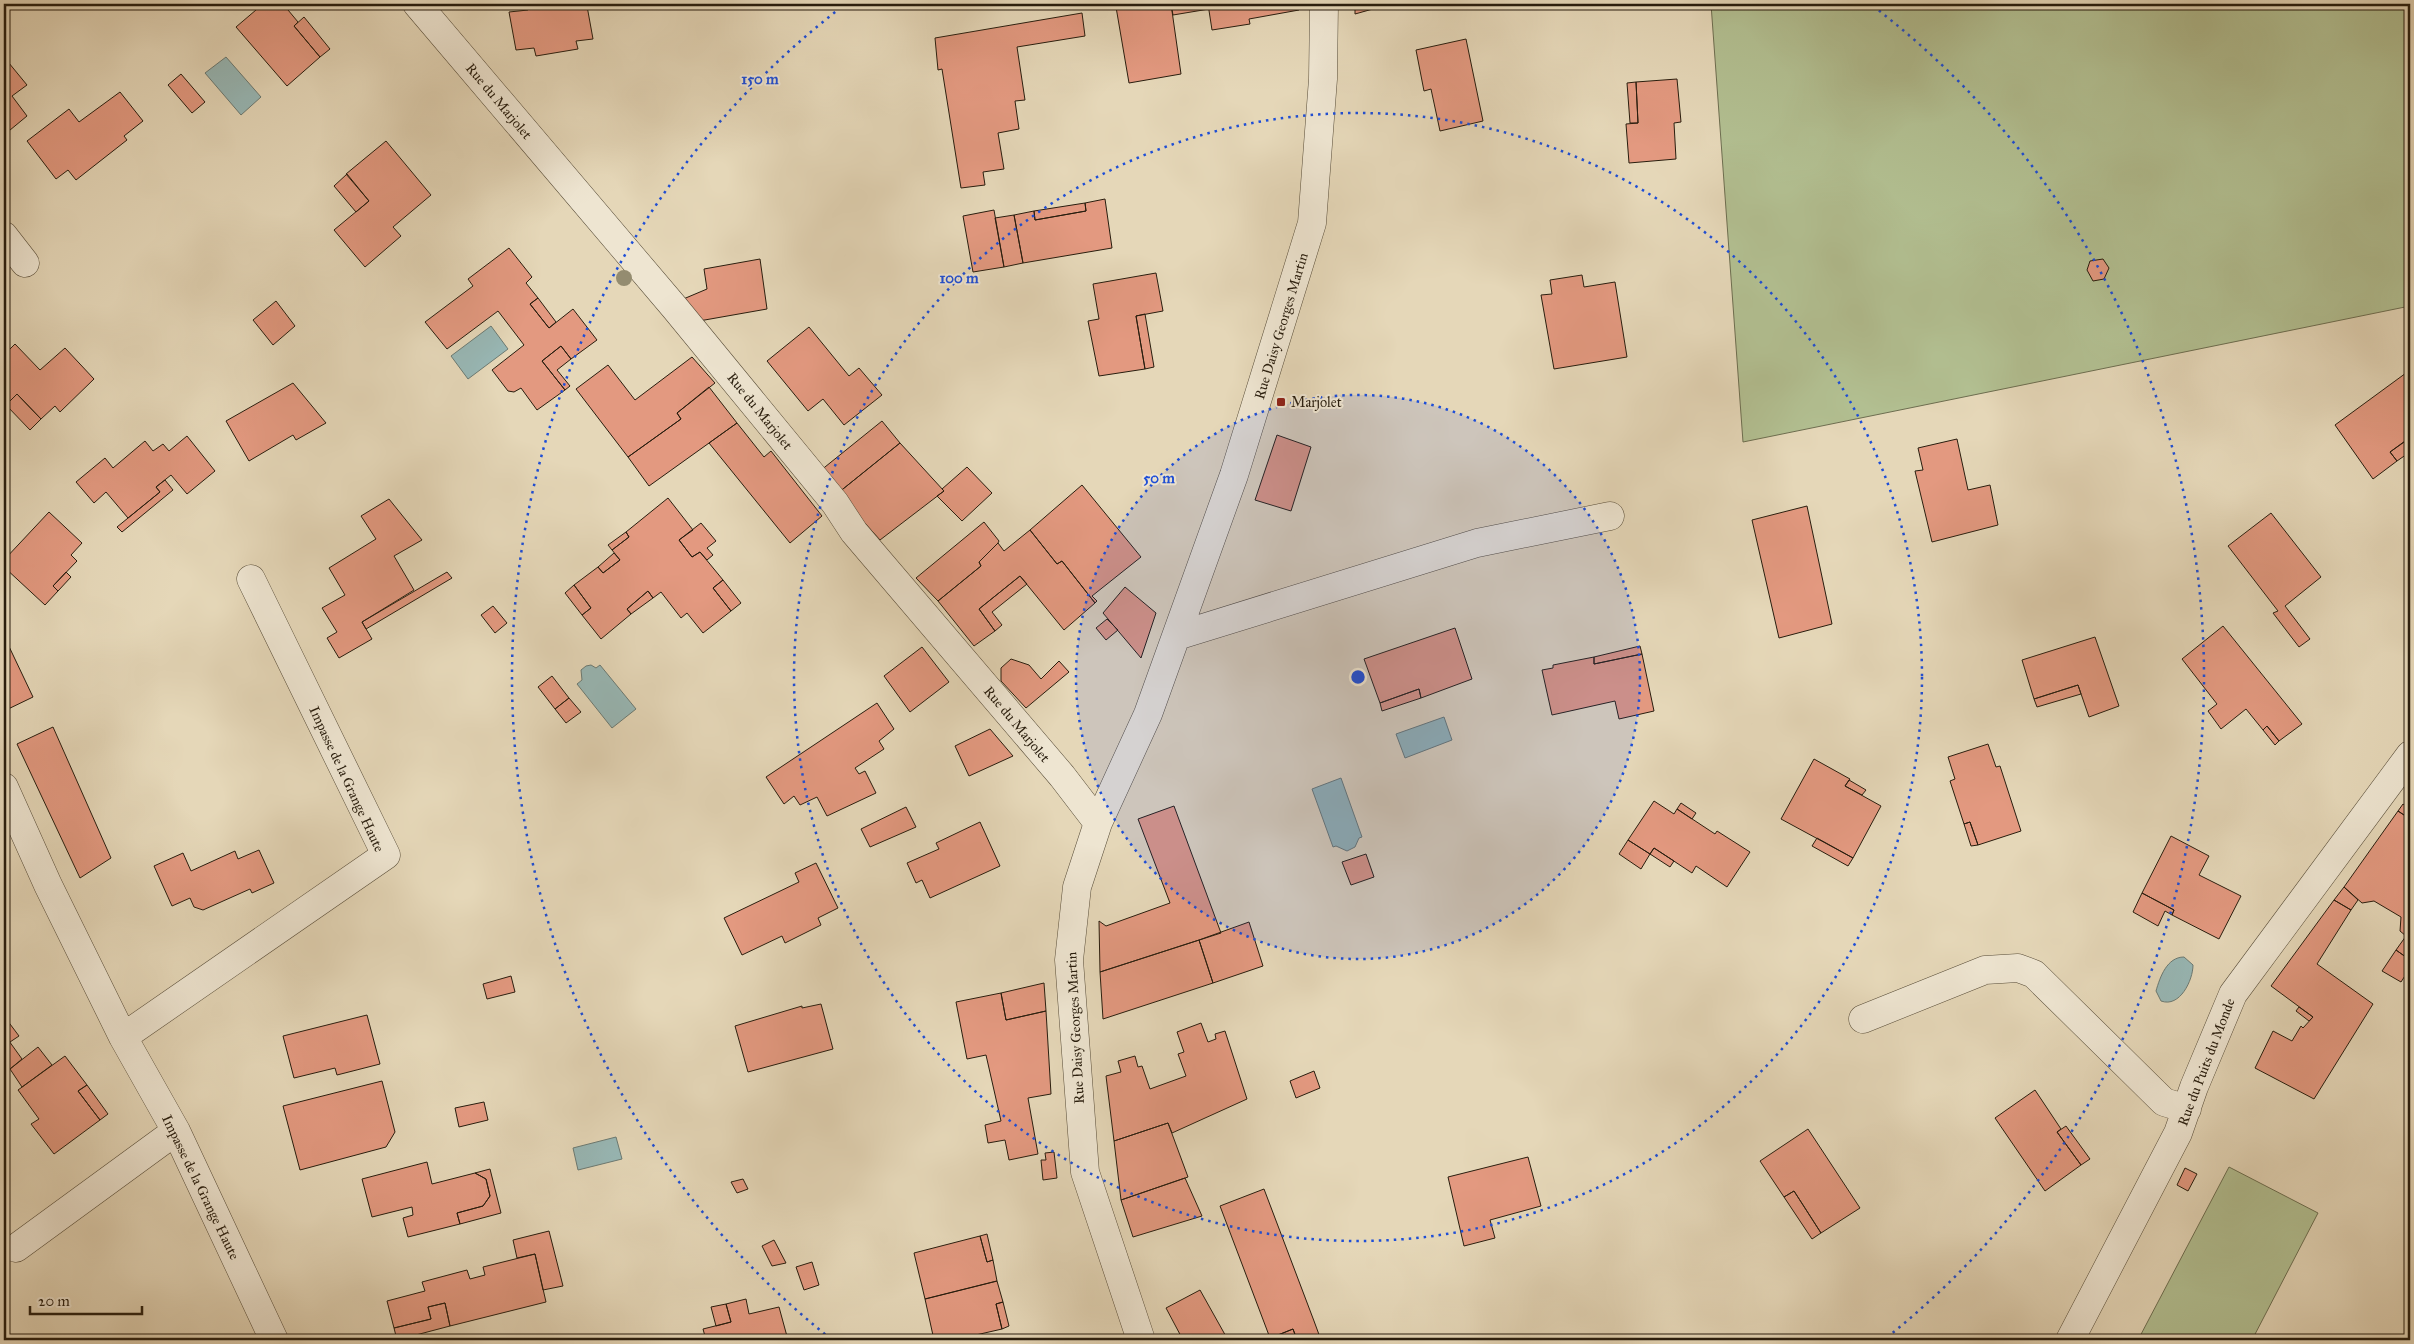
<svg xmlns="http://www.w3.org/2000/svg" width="2414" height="1344" viewBox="0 0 2414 1344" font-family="'IM FELL Great Primer',serif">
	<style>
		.green { fill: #b2bf91; stroke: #6d6e50 }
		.water { fill: #98b8b6; stroke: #6b7a73 }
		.building { fill: #e39980; stroke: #281d0e }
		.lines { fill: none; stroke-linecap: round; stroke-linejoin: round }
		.minor-casing { stroke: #574c38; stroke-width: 29 }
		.minor { stroke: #eee5d1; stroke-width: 28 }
		.tree { fill: #948c70 }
		.ring { fill: none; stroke: #1d4ed8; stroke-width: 2.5; stroke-dasharray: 2.5 5 }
		.poi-dot { fill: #8f2418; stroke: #eee5d1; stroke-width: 2 }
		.labels { text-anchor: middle; stroke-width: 4; stroke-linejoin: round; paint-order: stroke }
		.street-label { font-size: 14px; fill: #281d0e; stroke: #eee5d1 }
		.poi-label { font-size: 14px; fill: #281d0e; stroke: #eee5d1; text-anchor: start }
		.centre { fill: #1d4ed8; stroke: #eee5d1; stroke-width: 2.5 }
		.ring-label { font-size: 15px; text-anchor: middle; font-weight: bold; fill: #1d4ed8; stroke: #eee5d1; stroke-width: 4; stroke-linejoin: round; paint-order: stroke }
	</style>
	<rect width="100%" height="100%" fill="#e5d7b8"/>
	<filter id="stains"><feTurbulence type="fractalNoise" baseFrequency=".004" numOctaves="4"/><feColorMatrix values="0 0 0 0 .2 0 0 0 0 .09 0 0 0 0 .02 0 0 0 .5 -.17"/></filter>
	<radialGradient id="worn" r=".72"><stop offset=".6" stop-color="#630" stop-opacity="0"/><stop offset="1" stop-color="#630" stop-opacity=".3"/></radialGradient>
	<path class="green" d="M1711,4H2410V306L1743,442Z
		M2229,1167L2318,1213L2252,1340H2138Z"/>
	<path class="water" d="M226,57L261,97L241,115L205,73Z
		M491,326L508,349L468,379L451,356Z
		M591,665L596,668L600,665L636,709L612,728L577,684L582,680L581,670L586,666Z
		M1444,717L1452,740L1405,758L1396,734Z
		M1341,778L1362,837L1359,838L1355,847L1347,851L1336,846L1333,847L1312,789Z
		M2184,957L2193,965C2193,980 2180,1008 2161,1001L2156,991C2160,977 2167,957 2184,957Z
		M616,1137L622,1159L578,1170L573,1148Z"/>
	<path class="building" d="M263,4H283L298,22L294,26L320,57L287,86L236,27Z
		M527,4H570L571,9L587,6L593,39L576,41L578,49L536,56L534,48L516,50L509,12L528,10Z
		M1138,4H1171L1181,74L1129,83L1116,7Z
		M1171,4H1208L1209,9L1173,15Z
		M1208,4H1299V10L1249,19L1250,24L1212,30Z
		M1355,4H1387V5L1355,14Z
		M1082,13L1085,36L1017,47L1025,100L1015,101L1019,129L998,133L1004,169L983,172L985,185L961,188L942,69L938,70L935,38Z
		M304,17L330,49L320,57L294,26Z
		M1466,39L1483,121L1440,131L1431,89L1424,91L1416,50Z
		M4,57L27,85L12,96L27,116L4,135Z
		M181,74L205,102L192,113L168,85Z
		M1677,79L1681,122L1674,123L1676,159L1629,163L1626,124L1638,123L1636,82Z
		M1636,82L1638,123H1630L1627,83Z
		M120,92L143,121L124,136L127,140L76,180L68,170L56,179L27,141L69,109L79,122Z
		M386,141L431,195L393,227L401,236L365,267L334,230L369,201L346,174Z
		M347,174L369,201L356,212L334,186Z
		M1105,199L1112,248L1023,263L1014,215L1034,211L1035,220L1086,211L1085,203Z
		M1085,203L1086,211L1035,220L1034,211Z
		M994,210L1004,267L973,272L963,216Z
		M1014,215L1023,263L1004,267L995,218Z
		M509,248L532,277L526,283L538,298L530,304L549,328L573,309L597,340L571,359L561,346L542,361L565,390L537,410L521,388L514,392L508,391L492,370L524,345L498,311L447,349L425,322L473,286L468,279Z
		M760,259L767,309L699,321L681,300L707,289L704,269Z
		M2103,259L2109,268L2104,279L2093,281L2087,270L2090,261Z
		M1156,273L1163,311L1136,316L1145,369L1099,376L1088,321L1099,319L1093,284Z
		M1582,275L1584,287L1615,282L1627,357L1554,369L1541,295L1552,294L1550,280Z
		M538,298L556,322L549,328L530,304Z
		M276,301L295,326L273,345L253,320Z
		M1145,314L1154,367L1145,369L1136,316Z
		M809,327L849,376L859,368L882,395L844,425L823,399L808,411L767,361Z
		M15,344L40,370L65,348L94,379L60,412L55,406L41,419L17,394L6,405L4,403V355Z
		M561,346L571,359L557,370L570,386L565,390L542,361Z
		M692,357L715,383L677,413L681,419L628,457L576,389L608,365L635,400Z
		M2406,373L2410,380V438L2390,452L2397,461L2373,479L2335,425Z
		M293,383L326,423L296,440L293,435L249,461L226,421Z
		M709,387L737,423L649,486L628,457L681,419L677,413Z
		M17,394L41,419L30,430L6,405Z
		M882,421L900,443L838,493L820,471Z
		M737,423L764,457L771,451L822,516L790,543L709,443Z
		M1277,435L1311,447L1291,511L1255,500Z
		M187,436L215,471L187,494L171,475L156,487L160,492L128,518L106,492L94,503L76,482L105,458L113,468L145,441L153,451L163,444L169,451Z
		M2409,438L2410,452L2397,461L2390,452Z
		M1957,439L1968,490L1990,485L1998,525L1932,542L1915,471L1923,470L1918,448Z
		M900,443L944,491L880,540L838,493Z
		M967,467L992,493L962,521L937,496L944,491L942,489Z
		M165,480L173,490L122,532L117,527L160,492L156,487Z
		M1082,485L1141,557L1092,596L1097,601L1095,603L1062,561L1057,564L1030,530Z
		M668,498L693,530L679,540L692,557L700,552L723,580L713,588L731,611L703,633L687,613L681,618L661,592L653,598L648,591L627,609L631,614L601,639L582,615L591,608L574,585L598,567L603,573L620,560L612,550L629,537L626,532Z
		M389,499L422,540L394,556L414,590L362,622L372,639L339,658L327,638L337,632L322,608L345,595L329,568L376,539L361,516Z
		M1807,506L1832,624L1779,638L1752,520Z
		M49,512L82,543L71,555L77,561L53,586L58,591L45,605L4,567V560Z
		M2271,513L2321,577L2285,606L2310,639L2299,647L2273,613L2278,611L2228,546Z
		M984,522L999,541L998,543L979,562L981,566L938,601L916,578Z
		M701,523L716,541L707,548L713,555L707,560L700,552L692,557L679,540Z
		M1030,530L1057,564L1062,561L1095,603L1064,630L1020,576L979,609L995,631L974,646L938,601L981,566L979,562L998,543L1004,551Z
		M626,532L629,537L612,550L608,545Z
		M614,553L620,560L603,573L598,567Z
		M66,572L71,577L58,591L53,586Z
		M447,572L452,578L366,629L362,622Z
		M1020,576L1027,584L992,612L1002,625L995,631L979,609Z
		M723,580L741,603L731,611L713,588Z
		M574,585L591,608L582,615L565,593Z
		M1125,587L1156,613L1141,658L1103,613Z
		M648,591L653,598L631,614L627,609Z
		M493,606L507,623L495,633L481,615Z
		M1107,619L1118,630L1106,640L1096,628Z
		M2223,626L2302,724L2279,741L2267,726L2263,730L2246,709L2221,729L2208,711L2217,704L2182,659Z
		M1455,628L1472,679L1421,698L1419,689L1380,703L1364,659Z
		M4,636L33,697L4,711Z
		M2095,637L2119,706L2089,717L2078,685L2034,699L2022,660Z
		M1640,646L1642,654L1594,664V657Z
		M922,647L949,682L910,712L884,676Z
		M1642,654L1654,711L1619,719L1615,701L1552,715L1542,670L1553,668V665L1594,657V664Z
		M1011,659L1029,665L1041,679L1059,661L1069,672L1026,708L1001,681V668Z
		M552,676L569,698L555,709L538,687Z
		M2078,685L2081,694L2037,707L2034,699Z
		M1419,689L1421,698L1382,711L1380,703Z
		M569,698L581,712L566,723L555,709Z
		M877,703L894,729L879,741L884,749L855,768L859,774L865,771L876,793L827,816L817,797L800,805L794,796L784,804L766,777Z
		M2267,726L2279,741L2275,745L2263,730Z
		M53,727L111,858L80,878L17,744Z
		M990,729L1013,756L969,776L955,746Z
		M1988,744L1996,767L2000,766L2021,831L1978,845L1970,822L1964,824L1950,781L1955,779L1948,757Z
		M1814,759L1850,779L1845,786L1881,806L1853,858L1781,819Z
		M1849,780L1866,790L1862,795L1845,786Z
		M1654,801L1674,814L1677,809L1715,834L1717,831L1750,852L1727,887L1696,866L1692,873L1654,848L1650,854L1628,840Z
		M1681,803L1696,813L1692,819L1677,809Z
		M2403,804L2410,809V819L2398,811Z
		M1174,806L1221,933L1100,972L1099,921L1106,926L1170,903L1138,819Z
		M906,807L916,827L870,847L861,829Z
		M2398,811L2410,819V960L2396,950L2406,936L2400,931L2401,917L2374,901L2362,903L2344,887Z
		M980,822L1000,866L930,898L922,880L916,883L907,863L939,849L936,843Z
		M1970,822L1978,845L1971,846L1964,824Z
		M2171,836L2209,856L2199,875L2241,896L2219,939L2172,915L2174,910L2142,893Z
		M1817,838L1853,858L1848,866L1812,846Z
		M1628,840L1650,854L1641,869L1619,854Z
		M1654,848L1674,861L1670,867L1650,854Z
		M259,850L274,883L252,893L250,889L203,910L194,907L190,898L172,906L154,866L183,853L191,871L235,851L238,859Z
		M1366,854L1374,877L1351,885L1342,862Z
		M816,863L838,908L818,918L821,925L785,943L782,936L742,955L724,918L799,882L795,873Z
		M2344,887L2358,900L2351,910L2334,900Z
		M2142,893L2174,910L2172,915L2165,911L2158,926L2133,912Z
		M2334,900L2351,910L2317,964L2373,1004L2314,1099L2255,1068L2273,1031L2292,1041L2301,1026L2303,1028L2313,1017L2271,986Z
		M1249,922L1263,966L1213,983L1199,940Z
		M1199,940L1213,983L1103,1019L1100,972Z
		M2396,950L2410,960V968L2401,982L2382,971Z
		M511,976L515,992L487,999L483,984Z
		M1044,983L1046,1011L1006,1020L1001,993Z
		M1001,993L1006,1020L1046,1011L1051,1094L1028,1098L1038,1154L1009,1160L1005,1140L988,1143L985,1125L1001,1121L986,1055L967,1059L956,1002Z
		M821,1004L833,1049L748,1072L735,1026L802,1006V1008Z
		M2299,1007L2313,1017L2309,1021L2296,1011Z
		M367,1015L380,1064L337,1075L335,1068L294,1078L283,1036Z
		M4,1016L19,1036L10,1042L4,1034Z
		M1201,1023L1208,1042L1216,1039L1215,1034L1225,1031L1247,1099L1172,1133L1168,1123L1114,1141L1106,1076L1121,1072L1118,1061L1135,1056L1138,1067L1142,1066L1150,1089L1186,1076L1178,1054L1184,1052L1177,1032Z
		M4,1034L22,1059L4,1074Z
		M38,1047L52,1065L22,1087L10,1069Z
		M65,1056L87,1085L78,1091L100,1120L54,1154L31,1124L39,1119L18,1090Z
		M1314,1071L1320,1088L1296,1098L1290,1081Z
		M382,1081L395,1132L386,1147L300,1170L283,1106Z
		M87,1085L108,1114L100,1120L78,1091Z
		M2035,1090L2061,1129L2057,1132L2081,1165L2045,1191L1995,1118Z
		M484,1102L488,1120L459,1127L455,1108Z
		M1168,1123L1188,1177L1121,1200L1114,1141Z
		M2066,1126L2090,1159L2081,1165L2057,1132Z
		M1808,1129L1860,1208L1821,1233L1794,1191L1784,1197L1760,1161Z
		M1054,1152L1057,1178L1043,1180L1041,1160H1046L1045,1153Z
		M1528,1157L1541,1206L1490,1220L1495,1238L1464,1246L1448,1177Z
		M427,1162L432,1184L475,1173L486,1179L490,1196L483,1206L457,1213L460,1224L408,1237L403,1218L413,1215L412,1207L372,1217L362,1179Z
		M2185,1168L2197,1174L2188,1191L2177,1185Z
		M490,1169L501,1213L460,1224L457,1213L483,1206L490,1196L486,1179L475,1173Z
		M1185,1178L1202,1216L1133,1237L1121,1200Z
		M743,1179L748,1189L737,1193L731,1182Z
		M1264,1189L1314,1321L1321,1340H1297L1293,1329L1270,1338L1220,1206Z
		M1794,1191L1821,1233L1812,1239L1784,1197Z
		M549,1231L563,1286L543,1290L535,1254L517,1258L513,1240Z
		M987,1234L993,1260L987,1262L980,1236Z
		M980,1236L987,1262L993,1260L997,1281L925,1299L914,1253Z
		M774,1240L786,1263L772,1266L762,1246Z
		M535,1254L546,1302L450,1326L445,1303L428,1307L431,1319L394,1328L387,1301L425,1291L422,1282L467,1270L470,1279L485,1275L483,1267Z
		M812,1262L819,1285L804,1290L796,1267Z
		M997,1281L1003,1302L996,1304L1002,1329L954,1340H934L925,1299Z
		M1200,1290L1228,1340H1183L1166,1308Z
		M746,1299L749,1314L779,1307L788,1340H706L703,1329L731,1322L726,1304Z
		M1003,1302L1009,1326L1002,1329L996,1304Z
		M445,1303L450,1326L397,1340L394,1328L431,1319L428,1307Z
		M726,1304L731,1322L716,1326L711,1307Z
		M1293,1329L1297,1340H1272L1271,1338Z"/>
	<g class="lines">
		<defs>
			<path id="minor" d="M417,4L675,308L835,503L854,532L1062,776L1098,823
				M4,236L25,263
				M1177,636L1477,543L1610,516
				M4,787L48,885L123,1037L176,1131L274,1340
				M1863,1019L1985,970L2018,968L2034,974L2164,1102L2187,1109
				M123,1037L386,855L251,579
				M16,1248L176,1131
				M1141,1340L1085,1172L1069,960L1077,887L1098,823L1148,714L1234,475L1312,223L1323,79L1324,4
				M2070,1340L2178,1133L2194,1087L2233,994L2410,755"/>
		</defs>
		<use href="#minor" class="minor-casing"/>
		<use href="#minor" class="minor"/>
	</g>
	<circle class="tree" cx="624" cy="278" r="8"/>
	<circle cx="1358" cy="677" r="282" fill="#1d4ed8" fill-opacity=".12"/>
	<g class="ring">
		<circle cx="1358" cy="677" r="282"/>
		<circle cx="1358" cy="677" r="564"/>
		<path d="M831 1339A846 846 0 0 1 843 6M1873 6A846 846 0 0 1 1885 1339"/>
	</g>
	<rect class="poi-dot" x="1276" y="397" width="10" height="10" rx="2.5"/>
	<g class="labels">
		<g class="street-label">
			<text transform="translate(499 101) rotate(50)" y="5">Rue du Marjolet</text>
			<text transform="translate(1281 326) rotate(-73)" y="5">Rue Daisy Georges Martin</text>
			<text transform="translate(760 411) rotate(51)" y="5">Rue du Marjolet</text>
			<text transform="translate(1017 724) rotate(50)" y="5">Rue du Marjolet</text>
			<text transform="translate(347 779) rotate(65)" y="5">Impasse de la Grange Haute</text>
			<text transform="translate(1075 1028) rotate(-93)" y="5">Rue Daisy Georges Martin</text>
			<text transform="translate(2206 1062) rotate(-69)" y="5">Rue du Puits du Monde</text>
			<text transform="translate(201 1187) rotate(64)" y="5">Impasse de la Grange Haute</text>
		</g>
		<g class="poi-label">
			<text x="1291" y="407">Marjolet</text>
		</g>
	</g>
	<circle cx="1358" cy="677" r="8" class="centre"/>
	<g class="ring-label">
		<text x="760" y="84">150 m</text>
		<text x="959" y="283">100 m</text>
		<text x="1159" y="483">50 m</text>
	</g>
	<rect width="2414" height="1344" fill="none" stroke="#e5d7b8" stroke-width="20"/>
	<rect x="5" y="5" width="2404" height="1334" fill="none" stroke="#281d0e" stroke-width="2.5"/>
	<rect x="10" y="10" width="2394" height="1324" fill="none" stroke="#281d0e"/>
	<path d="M30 1306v8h112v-8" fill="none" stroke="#281d0e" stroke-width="2.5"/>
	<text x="38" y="1306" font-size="15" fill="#281d0e" stroke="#eee5d1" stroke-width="4" paint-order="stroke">20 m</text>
	<rect width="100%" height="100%" filter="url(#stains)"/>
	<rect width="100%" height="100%" fill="url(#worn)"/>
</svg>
